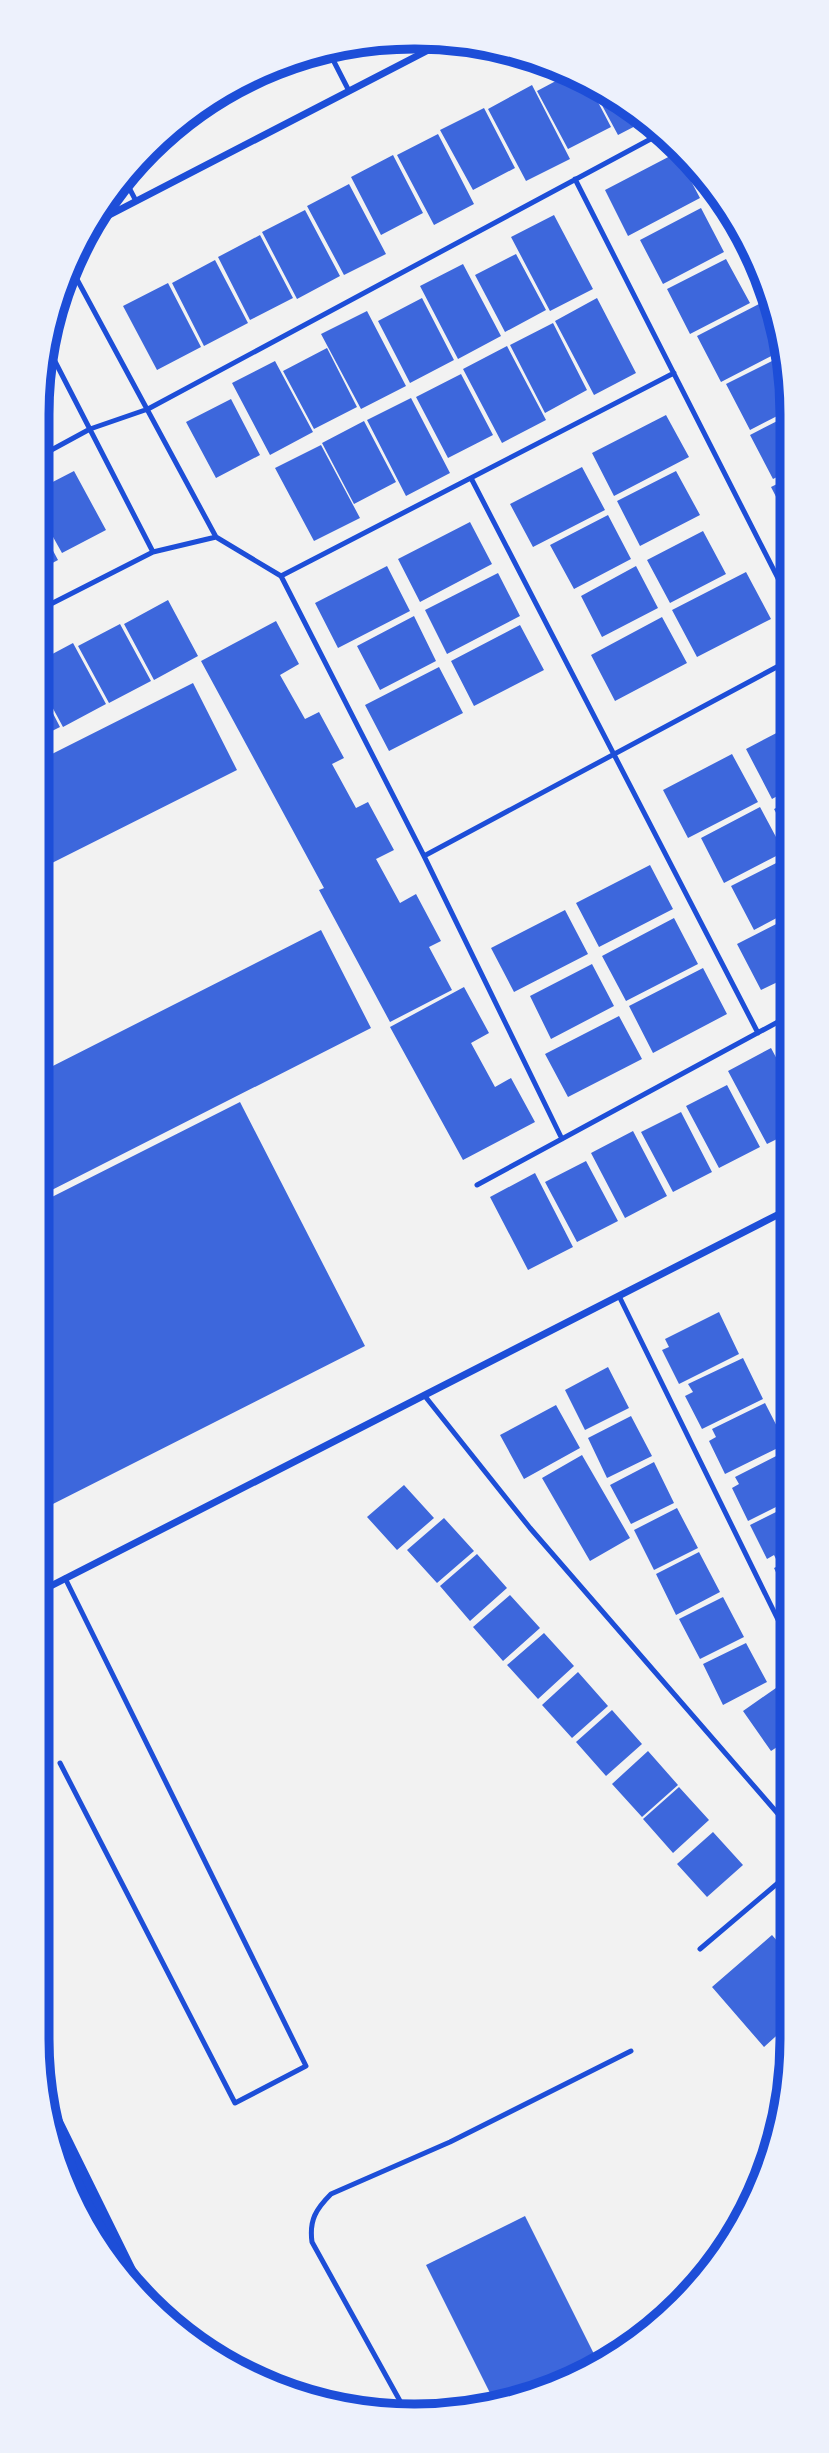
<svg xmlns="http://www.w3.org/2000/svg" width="829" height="2453" viewBox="0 0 829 2453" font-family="'Alegreya Sans',sans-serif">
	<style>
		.building { fill: #3d67dc }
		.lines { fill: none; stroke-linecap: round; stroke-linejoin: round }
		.service { stroke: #1d4ed8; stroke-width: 5 }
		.minor { stroke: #1d4ed8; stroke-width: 7 }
		.secondary { stroke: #1d4ed8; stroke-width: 14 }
		.motorway { stroke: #1d4ed8; stroke-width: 21 }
		.rim { fill: none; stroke: #1d4ed8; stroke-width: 9 }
	</style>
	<rect width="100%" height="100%" fill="#f2f2f2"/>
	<path class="building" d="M569,74L587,81L611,127L568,149L537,91Z
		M590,83L604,88L645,121L618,135Z
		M532,85L570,159L526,181L488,109Z
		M484,108L515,168L473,190L440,130Z
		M438,134L474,204L434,225L397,155Z
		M676,153L700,198L628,236L605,190Z
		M393,155L423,213L381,235L351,177Z
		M349,184L386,254L344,275L307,206Z
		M701,208L724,252L663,284L640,240Z
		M305,210L340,276L297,299L262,232Z
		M554,215L593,289L550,311L511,237Z
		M260,235L293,298L250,320L218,257Z
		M516,254L546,310L505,332L475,275Z
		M726,259L750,303L690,334L667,289Z
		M215,260L248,323L204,346L172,283Z
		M463,264L501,336L458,359L420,286Z
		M168,283L201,347L157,370L123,306Z
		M422,298L454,360L410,383L378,321Z
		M597,298L636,373L594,395L555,321Z
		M759,304L783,350L721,382L697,336Z
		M367,311L406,386L361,409L321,334Z
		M553,323L587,390L545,413L510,345Z
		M507,346L546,420L502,443L463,369Z
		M327,348L357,407L314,429L283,371Z
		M786,354L789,365V410L750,430L726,384Z
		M275,361L313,432L270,455L232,383Z
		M461,374L493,435L448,458L416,397Z
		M411,398L450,473L406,496L367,420Z
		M231,399L260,455L216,478L186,422Z
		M666,415L689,457L614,496L592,453Z
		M789,415V471L773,479L750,435Z
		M364,421L396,482L354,504L322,443Z
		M321,445L360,518L314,541L275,468Z
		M582,467L605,510L533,547L510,504Z
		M74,471L106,530L62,553L43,519V487Z
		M676,471L700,515L640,546L617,501Z
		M789,478V522L771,487Z
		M608,515L631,559L574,589L550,545Z
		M470,522L492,564L420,602L398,559Z
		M703,531L726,574L670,603L647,560Z
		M43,532L58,560L43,568Z
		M387,566L410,611L338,648L315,603Z
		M636,566L658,608L602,637L581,596Z
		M746,572L771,619L697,657L672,610Z
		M498,573L520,616L447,654L425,610Z
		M168,600L198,656L154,680L124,624Z
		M414,616L436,661L380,690L357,646Z
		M662,617L687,663L615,701L591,655Z
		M276,621L299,664L280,675L305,719L319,712L344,758L332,764L356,808L368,802L394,850L376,859L400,903L416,894L441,941L429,947L452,990L390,1022L319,890L324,888L201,661Z
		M120,624L151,681L109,703L78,646Z
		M520,625L544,670L474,706L451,661Z
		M73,643L106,704L63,727L43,690V659Z
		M439,667L463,713L389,751L365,705Z
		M193,683L237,770L42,868V759Z
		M43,694L60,727L42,736Z
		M788,727V790L772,799L746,749Z
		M732,754L758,802L688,838L663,790Z
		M788,802V835L774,809Z
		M760,807L784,852L724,883L701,838Z
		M788,857V912L754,930L731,886Z
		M650,865L673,909L599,947L576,903Z
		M565,910L588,954L514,992L491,948Z
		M674,918L698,964L626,1001L602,956Z
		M788,918V977L761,990L737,944Z
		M321,930L371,1028L40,1196L41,1072Z
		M592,964L614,1006L551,1039L530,996Z
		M703,968L727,1014L653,1053L629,1006Z
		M464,987L489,1033L471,1043L495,1087L511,1078L535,1122L463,1160L390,1027Z
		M619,1016L642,1059L568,1097L545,1054Z
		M771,1048L787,1078V1134L767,1144L728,1071Z
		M727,1085L760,1147L719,1168L686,1106Z
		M240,1102L365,1346L45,1508L39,1496L40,1203Z
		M681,1112L712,1172L673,1192L641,1132Z
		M633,1131L667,1196L625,1218L591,1153Z
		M586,1161L618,1221L577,1242L545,1182Z
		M535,1173L573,1247L528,1270L490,1197Z
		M719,1312L739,1354L679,1384L662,1350L669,1347L665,1339Z
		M743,1358L763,1399L702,1429L685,1396L693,1392L688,1384Z
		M608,1367L629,1408L585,1430L565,1390Z
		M765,1403L786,1444L725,1474L709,1441L716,1437L712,1429Z
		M556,1405L580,1448L524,1479L500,1435Z
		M631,1416L652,1456L607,1478L588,1438Z
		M786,1451V1502L748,1521L732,1488L739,1484L735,1477Z
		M582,1455L630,1538L590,1561L542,1478Z
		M654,1462L674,1503L631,1524L610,1485Z
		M404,1485L434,1518L397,1550L367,1517Z
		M786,1507V1559L778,1563L774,1555L767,1559L750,1525Z
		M677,1508L698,1548L654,1570L634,1530Z
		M444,1518L474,1551L437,1583L407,1550Z
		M699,1552L720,1592L676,1615L656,1574Z
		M477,1554L507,1588L470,1621L440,1586Z
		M786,1562V1594L774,1568Z
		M510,1595L540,1628L503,1661L473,1627Z
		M723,1597L744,1637L700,1659L679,1619Z
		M544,1633L574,1666L538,1699L507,1665Z
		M746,1643L767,1682L723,1705L703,1664Z
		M578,1672L608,1706L572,1738L542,1705Z
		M786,1681V1741L771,1751L743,1711Z
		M612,1710L642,1744L606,1776L576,1742Z
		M648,1751L678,1785L642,1817L612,1784Z
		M679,1787L709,1820L673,1853L643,1819Z
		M713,1832L743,1865L707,1897L677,1864Z
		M772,1935L785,1950V2028L764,2047L712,1987Z
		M525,2216L599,2364L512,2403L496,2405L426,2265Z"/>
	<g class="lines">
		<path class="service" d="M328,50L349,91
			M575,179L788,598
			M125,180L136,201
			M73,272L216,537L281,576L424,856L562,1139
			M44,340L153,552
			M44,454L90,429L148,409L660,134
			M471,478L758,1033
			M281,576L674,373
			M43,608L153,552L216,537
			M424,856L788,661
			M477,1185L787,1017
			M619,1296L786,1636
			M424,1395L530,1528L786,1823
			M60,1763L235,2103L306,2066L65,1578
			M700,1949L785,1877
			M405,2410L312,2242C309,2220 316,2209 331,2194L450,2142L631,2051"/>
		<path class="minor" d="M92,224L440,44
			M39,1592L787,1210"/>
		<path class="secondary" d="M51,2112L141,2295"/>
		<path class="motorway" d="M61,2163L92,2226"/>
	</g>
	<path d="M0 0H829V2453H0ZM414 49H415A365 365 0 0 1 780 414V2039A365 365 0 0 1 415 2404H414A365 365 0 0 1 49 2039V414A365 365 0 0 1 414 49Z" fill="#edf1fc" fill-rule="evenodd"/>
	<path class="rim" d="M414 49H415A365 365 0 0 1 780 414V2039A365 365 0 0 1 415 2404H414A365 365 0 0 1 49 2039V414A365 365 0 0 1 414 49Z"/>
</svg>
